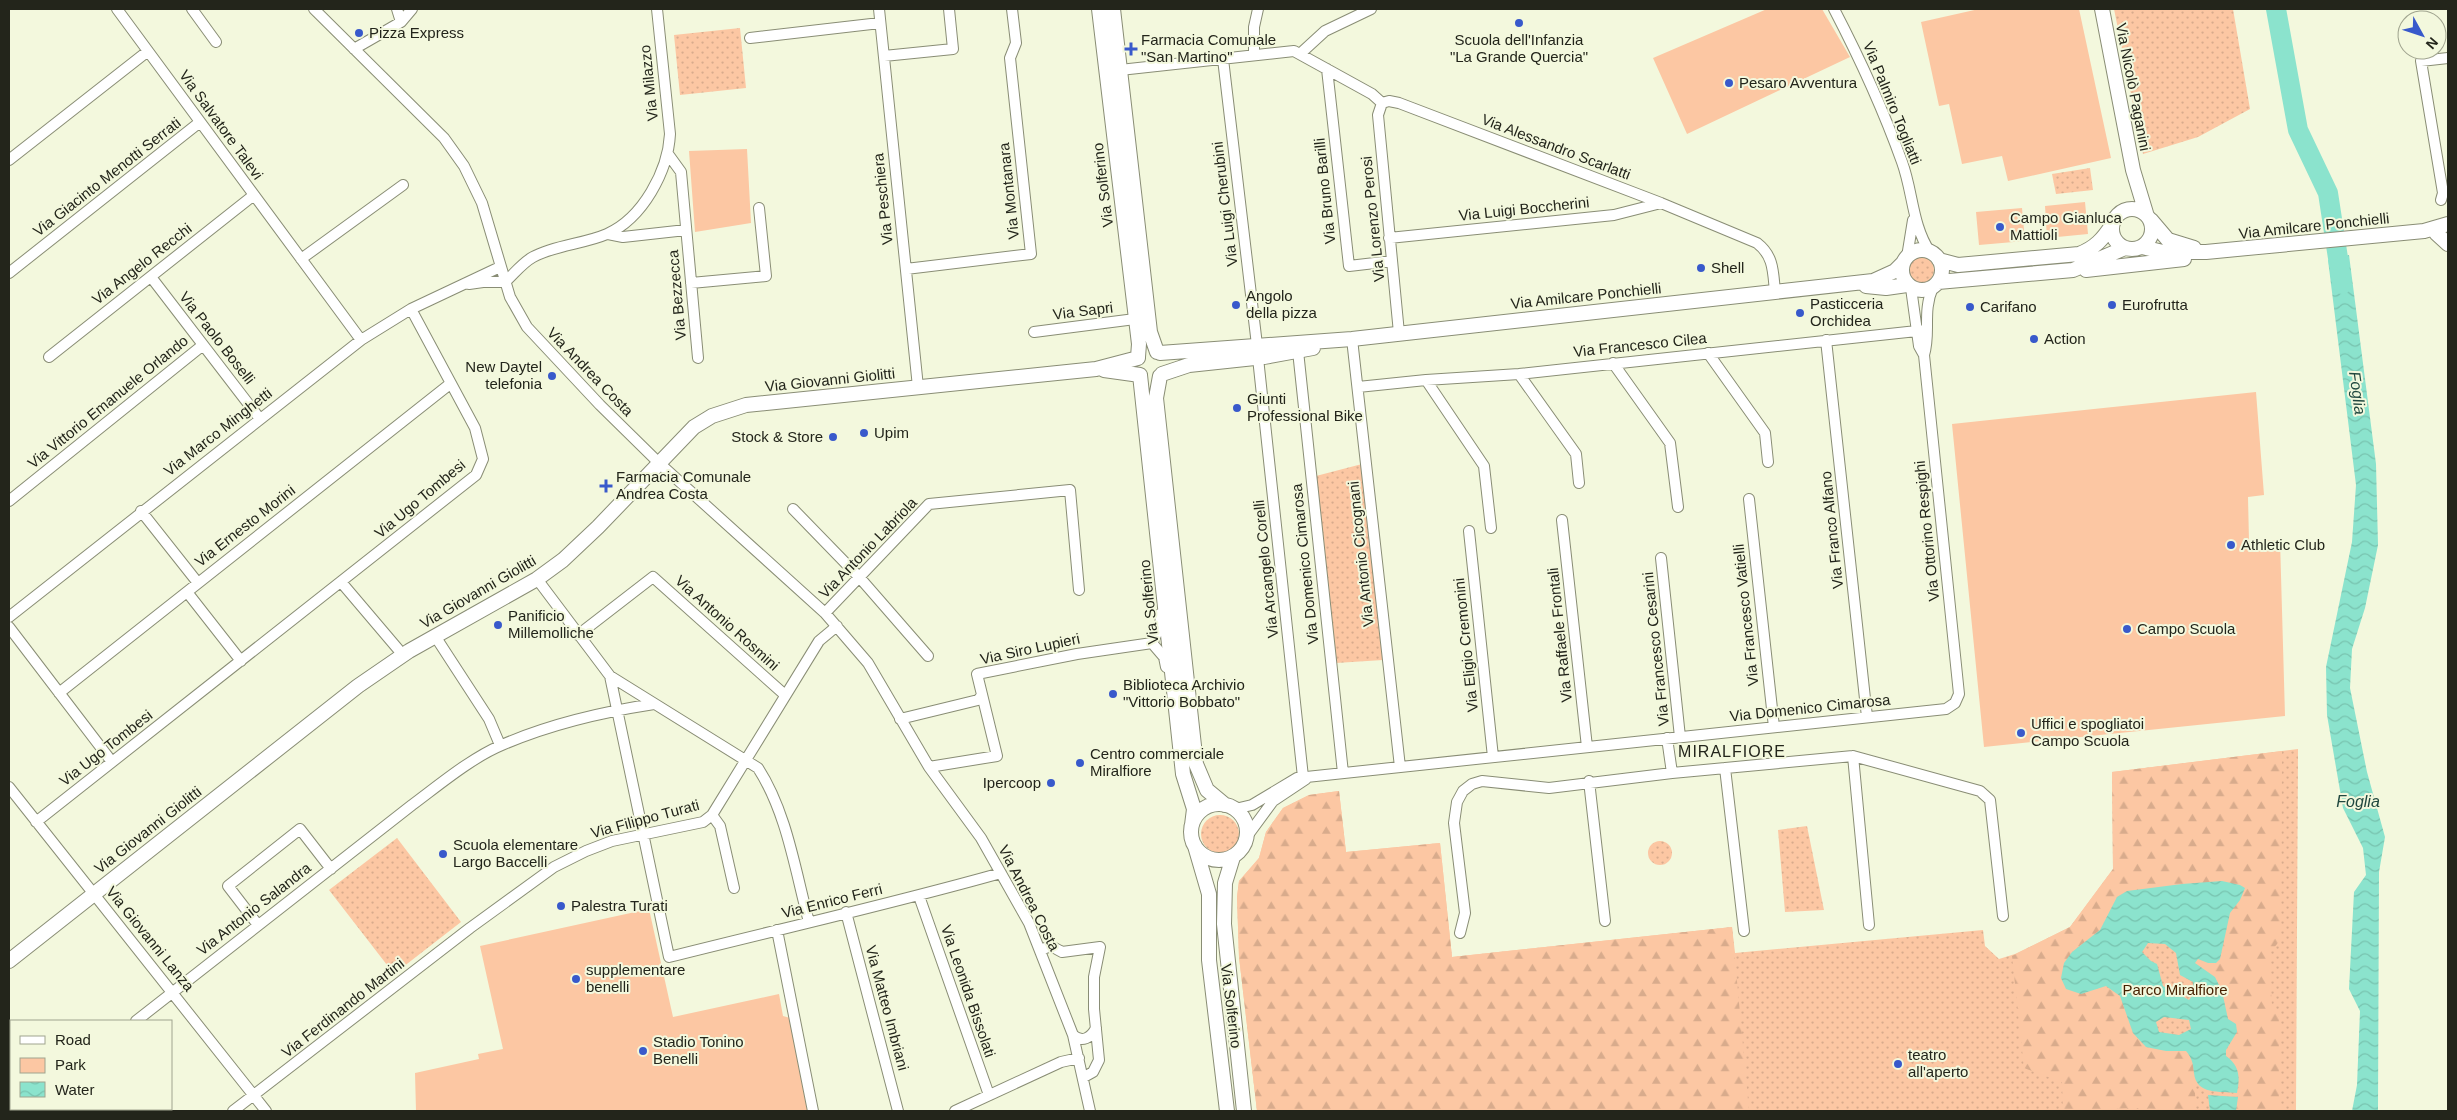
<svg xmlns="http://www.w3.org/2000/svg" width="2457" height="1120" viewBox="0 0 2457 1120" font-family="Arial,sans-serif">
	<style>
		.green { fill: url(#green-dots) }
		.forest { fill: url(#forest-firs) }
		.pitch { fill: #fcc7a3 }
		.water { fill: url(#water-waves); fill-rule: evenodd }
		.lines { fill: none; stroke-linecap: round; stroke-linejoin: round }
		.river { stroke: #8be3cd; stroke-width: 20 }
		.street-casing { stroke: #898d75; stroke-width: 12 }
		.secondary-casing { stroke: #898d75; stroke-width: 16 }
		.street { stroke: #fff; stroke-width: 10 }
		.secondary { stroke: #fff; stroke-width: 14 }
		.poi-dot { fill: #3859cb; stroke: #f3f8dd; stroke-width: 2 }
		.labels { text-anchor: middle; stroke-width: 4; stroke-linejoin: round; paint-order: stroke }
		.poi-label { font-size: 15px; fill: #23251b; stroke: #f3f8dd; text-anchor: start }
		.street-label { font-size: 15px; fill: #23251b; stroke: #f3f8dd }
		.park-label { font-size: 15px; fill: #451f00; stroke: #f3f8dd }
		.water-label { font-size: 16px; font-style: italic; fill: #20483f; stroke: #f3f8dd }
		.neighbourhood-label { font-size: 16px; letter-spacing: 1px; fill: #23251b; stroke: #f3f8dd }
	</style>
	<defs>
		<pattern id="green-dots" width="8" height="8" patternUnits="userSpaceOnUse" patternTransform="scale(1.25)"><rect width="8" height="8" fill="#fcc7a3"/><path d="M2 2h.1M6 6h.1" fill="none" stroke="#d8ab8c" stroke-width="1.8" stroke-linecap="round"/></pattern>
		<pattern id="forest-firs" width="22" height="20" patternUnits="userSpaceOnUse" patternTransform="scale(1.25)"><rect width="22" height="20" fill="#fcc7a3"/><path d="M5 1l3.5 6h-7zM16 11l3.5 6h-7z" fill="#d8ab8c"/></pattern>
		<pattern id="water-waves" width="16" height="10" patternUnits="userSpaceOnUse" patternTransform="scale(1.25)"><rect width="16" height="10" fill="#8be3cd"/><path d="M0 5q4-4 8 0t8 0" fill="none" stroke="#78c3af"/></pattern>
	</defs>
	<rect width="100%" height="100%" fill="#f3f8dd"/>
	<path class="green" d="M2114,9H2233L2250,109L2198,137L2143,154Z
		M740,28L746,88L680,95L674,35Z
		M2090,168L2093,190L2056,194L2052,174Z
		M1908 270a13 13 0 1 1 26 0a13 13 0 1 1-26 0Z
		M1362,464L1383,660L1336,663L1316,476Z
		M2298,749L2296,1111H1257L1239,957L1237,897L1239,881L1259,858L1266,832L1283,808L1309,795L1339,791L1346,852L1440,843L1452,957L1732,927L1735,953L1983,930L1985,946L1999,959L2015,954L2070,927L2113,869L2112,772Z
		M1201 834a19 19 0 1 1 38 0a19 19 0 1 1-38 0Z
		M1807,826L1824,910L1785,912L1778,830Z
		M397,838L461,922L394,974L329,890Z
		M1648 853a12 12 0 1 1 24 0a12 12 0 1 1-24 0Z"/>
	<path class="forest" d="M2282,751L2281,939L2269,954L2272,1008L2279,1017V1111H2236L2240,1076C2224,1053 2221,1056 2237,1032L2228,1019L2222,991L2215,977L2195,963L2198,958L2208,963L2220,959L2230,912L2240,900L2117,897L2100,930L2072,952L2081,994L2105,986L2120,996L2133,1033L2146,1047L2168,1051H2186L2193,1059L2196,1111L2135,1108L2063,1111L2062,1082L2024,1068L2012,956L2070,927L2113,869L2112,772Z
		M1339,791L1346,852L1440,843L1452,957L1732,927L1749,1111H1257L1239,957L1237,897L1239,881L1259,858L1266,832L1283,808L1309,795Z"/>
	<path class="pitch" d="M1767,9H1822L1850,57L1687,134L1653,58Z
		M1979,9H2079L2111,158L2008,181L2002,156L1962,164L1949,104L1939,106L1921,22Z
		M747,149L751,223L695,232L689,151Z
		M2085,202L2088,234L2047,238L2045,206Z
		M2022,208L2025,241L1979,245L1976,212Z
		M2256,392L2264,495L2248,497L2249,541L2280,540L2285,716L1984,747L1952,424Z
		M649,909L673,1017L779,994L783,1016L790,1018L808,1111H416L415,1073L479,1059L478,1054L503,1049L480,946Z"/>
	<path class="water" d="M2349,255L2376,464L2378,545L2365,608L2352,649L2350,688L2367,772L2385,837L2379,872L2378,1111H2352L2357,1085L2360,1011L2349,989L2354,892L2366,875L2363,848L2343,808L2327,715L2326,667L2352,542L2356,485L2328,260Z
		M2222,881L2240,885L2245,888L2240,900L2230,913L2220,959L2216,963H2208L2198,959L2195,963L2215,977L2222,991L2228,1019L2236,1024L2237,1032L2226,1050V1056C2240,1066 2240,1077 2237,1093C2220,1091 2196,1095 2194,1073C2193,1063 2192,1058 2186,1051H2166L2146,1047L2133,1033L2120,996L2106,986L2081,994L2066,989L2061,978L2064,963L2072,952L2100,930L2117,897L2127,891L2182,884ZM2148,943L2165,944L2176,953L2180,975L2193,982L2194,993L2189,1000L2163,986L2157,964L2151,961L2142,952ZM2164,1017L2189,1020L2191,1029L2179,1035L2159,1032L2156,1022Z
		M2208,1095L2238,1097L2236,1111H2210Z"/>
	<g class="lines">
		<path class="river" d="M2276,9L2298,130L2328,193L2342,284"/>
		<defs>
			<path id="street" d="M117,9L361,340
				M192,9L216,42
				M314,9L444,138L464,166L482,203L510,297L527,327L600,405L659,463L825,613L868,663L929,767L981,838L1029,923L1073,1035L1090,1111
				M397,9L401,22
				M879,9L918,387
				M1834,9C1860,59 1883,109 1902,162C1913,192 1912,225 1930,252
				M750,38L880,23
				M354,49L401,22L412,9
				M1301,53L1325,31L1371,9
				M1254,55V27L1258,9
				M884,56L953,49L949,9
				M1223,59L1257,345
				M1327,69L1349,266L1392,261
				M1120,70L1294,51L1372,94L1382,103
				M1382,103L1389,101L1399,103L1661,203L1757,243C1774,256 1773,272 1775,292
				M1382,103L1378,115L1399,333
				M668,154L681,172L698,358
				M9,160L148,51
				M2441,200L2443,193L2421,61L2448,58
				M608,234L623,237L686,230
				M1389,238L1614,215L1661,203
				M1907,257L1913,220
				M301,259L403,185
				M906,269L1031,254L1010,58L1016,43L1012,9
				M9,273L200,122
				M151,277L260,419
				M505,282C514,274 522,263 533,257C555,245 584,244 607,234C643,218 668,171 670,134L657,9
				M691,283L766,276L759,208
				M469,284L483,282H505
				M1911,288L1919,346L1924,355
				M1034,332L1135,319
				M1352,339L1400,767
				M1826,340L1867,717
				M1298,351L1343,773
				M1708,353L1765,433L1768,462
				M49,357L254,195
				M1258,358L1303,777
				M1613,363L1670,443L1678,507
				M1519,374L1576,454L1579,483
				M1426,380L1484,466L1491,528
				M1358,387L1426,380L1519,374L1926,330
				M1749,499L1774,727
				M9,501L203,345
				M793,509L860,578L928,656
				M141,511L198,583
				M1562,520L1587,747
				M1469,531L1493,757
				M1661,558L1680,737
				M537,579L610,676L758,768C787,813 795,870 809,922
				M341,582L403,655
				M187,592L241,661
				M825,613L929,504L1070,490L1079,590
				M9,617L361,340L411,309L500,267
				M9,627L112,762
				M578,635L653,577L785,695
				M435,636L489,719L500,745
				M1152,643L1164,657L1166,667
				M610,676L669,957C780,929 891,904 1001,873
				M59,693L450,384
				M900,719L978,700L982,695
				M1667,738L1672,773
				M1853,756L1869,925
				M929,767L997,756L977,674L1077,654L1152,643L1161,625L1160,614
				M1725,768L1744,931
				M1589,781L1605,921
				M9,787L266,1111
				M1235,809L1252,805L1297,778L1946,709L1955,703L1959,694L1924,355C1931,332 1922,312 1933,287
				M712,815L720,826L734,888
				M36,822L476,475L483,459L475,428L411,309
				M1248,835L1273,801L1306,779
				M919,896L989,1095
				M846,912L898,1111
				M258,925L228,886L300,829L331,869
				M777,930L813,1111
				M1460,933L1465,913L1454,823L1457,802L1463,791L1472,784L1482,781L1549,788L1672,773L1853,756L1980,791L1990,800L2003,916
				M1040,950L1051,946L1062,952L1100,947L1094,977V1009L1099,1060L1093,1072L1084,1077
				M136,1021L412,805C439,785 471,758 502,745C550,724 602,712 654,704
				M1073,1035C1082,1043 1091,1038 1096,1028
				M233,1111L470,928L554,867L586,851L612,841L703,822L712,815L819,641L837,626
				M955,1111L1061,1062L1079,1058"/>
			<path id="secondary" d="M1099,9L1139,344L1138,357
				M1113,9L1150,332L1157,352
				M2102,9L2133,170L2146,213
				M2112 229a20 20 0 1 1 40 0a20 20 0 1 1-40 0Z
				M2151,220L2168,240L2194,248
				M2436,233L2448,244
				M2142,247L2163,252H2206L2424,231L2448,224
				M1902 270a20 20 0 1 1 40 0a20 20 0 1 1-40 0Z
				M1939,260L1958,265L2079,254C2095,248 2103,239 2112,225
				M2086,270L2184,259
				M1938,282L2073,270L2125,248
				M1866,286L1886,288L1907,285
				M1160,353L1352,339L1873,281L1895,271L1903,263
				M1104,370L1140,375
				M1162,374L1189,365L1264,357L1313,348
				M1140,375L1183,774L1194,809L1192,825
				M1160,376L1156,398L1196,764L1207,790L1225,805
				M1191 832a28 28 0 1 1 56 0a28 28 0 1 1-56 0Z
				M1195,846L1209,894V960L1227,1111
				M1233,857L1225,883L1224,924L1244,1111
				M9,961L358,686L409,651L537,579L563,560L598,527L694,427L712,416L746,405L1096,369L1138,358"/>
		</defs>
		<use href="#street" class="street-casing"/>
		<use href="#secondary" class="secondary-casing"/>
		<use href="#street" class="street"/>
		<use href="#secondary" class="secondary"/>
	</g>
	<g class="poi-dot">
		<circle cx="1519" cy="23" r="5"/>
		<circle cx="359" cy="33" r="5"/>
		<path d="M1128.5 41.5h5v5h5v5h-5v5h-5v-5h-5v-5h5z"/>
		<circle cx="1729" cy="83" r="5"/>
		<circle cx="2000" cy="227" r="5"/>
		<circle cx="1701" cy="268" r="5"/>
		<circle cx="1236" cy="305" r="5"/>
		<circle cx="2112" cy="305" r="5"/>
		<circle cx="1970" cy="307" r="5"/>
		<circle cx="1800" cy="313" r="5"/>
		<circle cx="2034" cy="339" r="5"/>
		<circle cx="552" cy="376" r="5"/>
		<circle cx="1237" cy="408" r="5"/>
		<circle cx="864" cy="433" r="5"/>
		<circle cx="833" cy="437" r="5"/>
		<path d="M603.5 478.5h5v5h5v5h-5v5h-5v-5h-5v-5h5z"/>
		<circle cx="2231" cy="545" r="5"/>
		<circle cx="498" cy="625" r="5"/>
		<circle cx="2127" cy="629" r="5"/>
		<circle cx="1113" cy="694" r="5"/>
		<circle cx="2021" cy="733" r="5"/>
		<circle cx="1080" cy="763" r="5"/>
		<circle cx="1051" cy="783" r="5"/>
		<circle cx="443" cy="854" r="5"/>
		<circle cx="561" cy="906" r="5"/>
		<circle cx="576" cy="979" r="5"/>
		<circle cx="643" cy="1051" r="5"/>
		<circle cx="1898" cy="1064" r="5"/>
	</g>
	<g class="labels">
		<g class="poi-label">
			<text x="369" y="38">Pizza Express</text>
			<text x="1141" y="45">Farmacia Comunale<tspan x="1141" dy="17">"San Martino"</tspan></text>
			<text x="1519" y="45" text-anchor="middle">Scuola dell'Infanzia<tspan x="1519" dy="17">"La Grande Quercia"</tspan></text>
			<text x="1739" y="88">Pesaro Avventura</text>
			<text x="2010" y="223">Campo Gianluca<tspan x="2010" dy="17">Mattioli</tspan></text>
			<text x="1711" y="273">Shell</text>
			<text x="1246" y="301">Angolo<tspan x="1246" dy="17">della pizza</tspan></text>
			<text x="1810" y="309">Pasticceria<tspan x="1810" dy="17">Orchidea</tspan></text>
			<text x="2122" y="310">Eurofrutta</text>
			<text x="1980" y="312">Carifano</text>
			<text x="2044" y="344">Action</text>
			<text x="542" y="372" text-anchor="end">New Daytel<tspan x="542" dy="17">telefonia</tspan></text>
			<text x="1247" y="404">Giunti<tspan x="1247" dy="17">Professional Bike</tspan></text>
			<text x="874" y="438">Upim</text>
			<text x="823" y="442" text-anchor="end">Stock &amp; Store</text>
			<text x="616" y="482">Farmacia Comunale<tspan x="616" dy="17">Andrea Costa</tspan></text>
			<text x="2241" y="550">Athletic Club</text>
			<text x="508" y="621">Panificio<tspan x="508" dy="17">Millemolliche</tspan></text>
			<text x="2137" y="634">Campo Scuola</text>
			<text x="1123" y="690">Biblioteca Archivio<tspan x="1123" dy="17">"Vittorio Bobbato"</tspan></text>
			<text x="2031" y="729">Uffici e spogliatoi<tspan x="2031" dy="17">Campo Scuola</tspan></text>
			<text x="1090" y="759">Centro commerciale<tspan x="1090" dy="17">Miralfiore</tspan></text>
			<text x="1041" y="788" text-anchor="end">Ipercoop</text>
			<text x="453" y="850">Scuola elementare<tspan x="453" dy="17">Largo Baccelli</tspan></text>
			<text x="571" y="911">Palestra Turati</text>
			<text x="586" y="975">supplementare<tspan x="586" dy="17">benelli</tspan></text>
			<text x="653" y="1047">Stadio Tonino<tspan x="653" dy="17">Benelli</tspan></text>
			<text x="1908" y="1060">teatro<tspan x="1908" dy="17">all'aperto</tspan></text>
		</g>
		<g class="street-label">
			<text transform="translate(649 83) rotate(-96)" y="5">Via Milazzo</text>
			<text transform="translate(2133 87) rotate(79)" y="5">Via Nicolò Paganini</text>
			<text transform="translate(1892 103) rotate(68)" y="5">Via Palmiro Togliatti</text>
			<text transform="translate(221 125) rotate(54)" y="5">Via Salvatore Talevi</text>
			<text transform="translate(1556 147) rotate(21)" y="5">Via Alessandro Scarlatti</text>
			<text transform="translate(107 177) rotate(-38)" y="5">Via Giacinto Menotti Serrati</text>
			<text transform="translate(1103 185) rotate(-97)" y="5">Via Solferino</text>
			<text transform="translate(1009 191) rotate(-96)" y="5">Via Montanara</text>
			<text transform="translate(1325 191) rotate(-96)" y="5">Via Bruno Barilli</text>
			<text transform="translate(883 199) rotate(-96)" y="5">Via Peschiera</text>
			<text transform="translate(1225 204) rotate(-97)" y="5">Via Luigi Cherubini</text>
			<text transform="translate(1524 209) rotate(-6)" y="5">Via Luigi Boccherini</text>
			<text transform="translate(1373 219) rotate(-96)" y="5">Via Lorenzo Perosi</text>
			<text transform="translate(2314 226) rotate(-6)" y="5">Via Amilcare Ponchielli</text>
			<text transform="translate(142 264) rotate(-38)" y="5">Via Angelo Recchi</text>
			<text transform="translate(677 295) rotate(-95)" y="5">Via Bezzecca</text>
			<text transform="translate(1586 296) rotate(-6)" y="5">Via Amilcare Ponchielli</text>
			<text transform="translate(1083 311) rotate(-7)" y="5">Via Sapri</text>
			<text transform="translate(217 338) rotate(52)" y="5">Via Paolo Boselli</text>
			<text transform="translate(1640 345) rotate(-6)" y="5">Via Francesco Cilea</text>
			<text transform="translate(590 372) rotate(46)" y="5">Via Andrea Costa</text>
			<text transform="translate(830 380) rotate(-6)" y="5">Via Giovanni Giolitti</text>
			<text transform="translate(108 402) rotate(-39)" y="5">Via Vittorio Emanuele Orlando</text>
			<text transform="translate(218 432) rotate(-38)" y="5">Via Marco Minghetti</text>
			<text transform="translate(420 499) rotate(-40)" y="5">Via Ugo Tombesi</text>
			<text transform="translate(245 526) rotate(-38)" y="5">Via Ernesto Morini</text>
			<text transform="translate(1832 530) rotate(-96)" y="5">Via Franco Alfano</text>
			<text transform="translate(1927 531) rotate(-96)" y="5">Via Ottorino Respighi</text>
			<text transform="translate(868 548) rotate(-46)" y="5">Via Antonio Labriola</text>
			<text transform="translate(1361 554) rotate(-96)" y="5">Via Antonio Cicognani</text>
			<text transform="translate(1305 564) rotate(-96)" y="5">Via Domenico Cimarosa</text>
			<text transform="translate(1266 569) rotate(-96)" y="5">Via Arcangelo Corelli</text>
			<text transform="translate(478 592) rotate(-30)" y="5">Via Giovanni Giolitti</text>
			<text transform="translate(1149 602) rotate(-96)" y="5">Via Solferino</text>
			<text transform="translate(1746 615) rotate(-96)" y="5">Via Francesco Vatielli</text>
			<text transform="translate(727 623) rotate(42)" y="5">Via Antonio Rosmini</text>
			<text transform="translate(1560 635) rotate(-96)" y="5">Via Raffaele Frontali</text>
			<text transform="translate(1466 645) rotate(-96)" y="5">Via Eligio Cremonini</text>
			<text transform="translate(1030 649) rotate(-12)" y="5">Via Siro Lupieri</text>
			<text transform="translate(1656 649) rotate(-96)" y="5">Via Francesco Cesarini</text>
			<text transform="translate(1810 708) rotate(-6)" y="5">Via Domenico Cimarosa</text>
			<text transform="translate(106 748) rotate(-38)" y="5">Via Ugo Tombesi</text>
			<text transform="translate(645 819) rotate(-15)" y="5">Via Filippo Turati</text>
			<text transform="translate(148 830) rotate(-38)" y="5">Via Giovanni Giolitti</text>
			<text transform="translate(1029 898) rotate(63)" y="5">Via Andrea Costa</text>
			<text transform="translate(832 901) rotate(-14)" y="5">Via Enrico Ferri</text>
			<text transform="translate(254 909) rotate(-38)" y="5">Via Antonio Salandra</text>
			<text transform="translate(150 939) rotate(51)" y="5">Via Giovanni Lanza</text>
			<text transform="translate(968 991) rotate(71)" y="5">Via Leonida Bissolati</text>
			<text transform="translate(1231 1006) rotate(83)" y="5">Via Solferino</text>
			<text transform="translate(343 1008) rotate(-38)" y="5">Via Ferdinando Martini</text>
			<text transform="translate(887 1008) rotate(75)" y="5">Via Matteo Imbriani</text>
		</g>
		<g class="park-label">
			<text x="2175" y="995">Parco Miralfiore</text>
		</g>
		<g class="water-label">
			<text transform="translate(2358 393) rotate(82)" y="6">Foglia</text>
			<text x="2358" y="807">Foglia</text>
		</g>
		<g class="neighbourhood-label">
			<text x="1732" y="757">MIRALFIORE</text>
		</g>
	</g>
	<rect width="2457" height="1120" fill="none" stroke="#23251b" stroke-width="20"/>
	<rect x="10" y="1020" width="162" height="90" fill="#f3f8dd" stroke="#a0a48f"/>
	<rect x="20" y="1036" width="25" height="8" fill="#ffffff" stroke="#a0a48f"/>
	<text x="55" y="1045" font-size="15" fill="#23251b">Road</text>
	<rect x="20" y="1058" width="25" height="15" fill="#fcc7a3" stroke="#a0a48f"/>
	<text x="55" y="1070" font-size="15" fill="#23251b">Park</text>
	<rect x="20" y="1082" width="25" height="15" fill="url(#water-waves)" stroke="#a0a48f"/>
	<text x="55" y="1095" font-size="15" fill="#23251b">Water</text>
	<g transform="translate(2422 35) rotate(130)"><circle r="24" fill="#f3f8dd" stroke="#a0a48f"/>
	<path d="M0-4L9 19L0 12L-9 19Z" fill="#3859cb"/>
	<text y="-8" font-size="14" font-weight="bold" text-anchor="middle" fill="#23251b">N</text>
	</g>
</svg>
